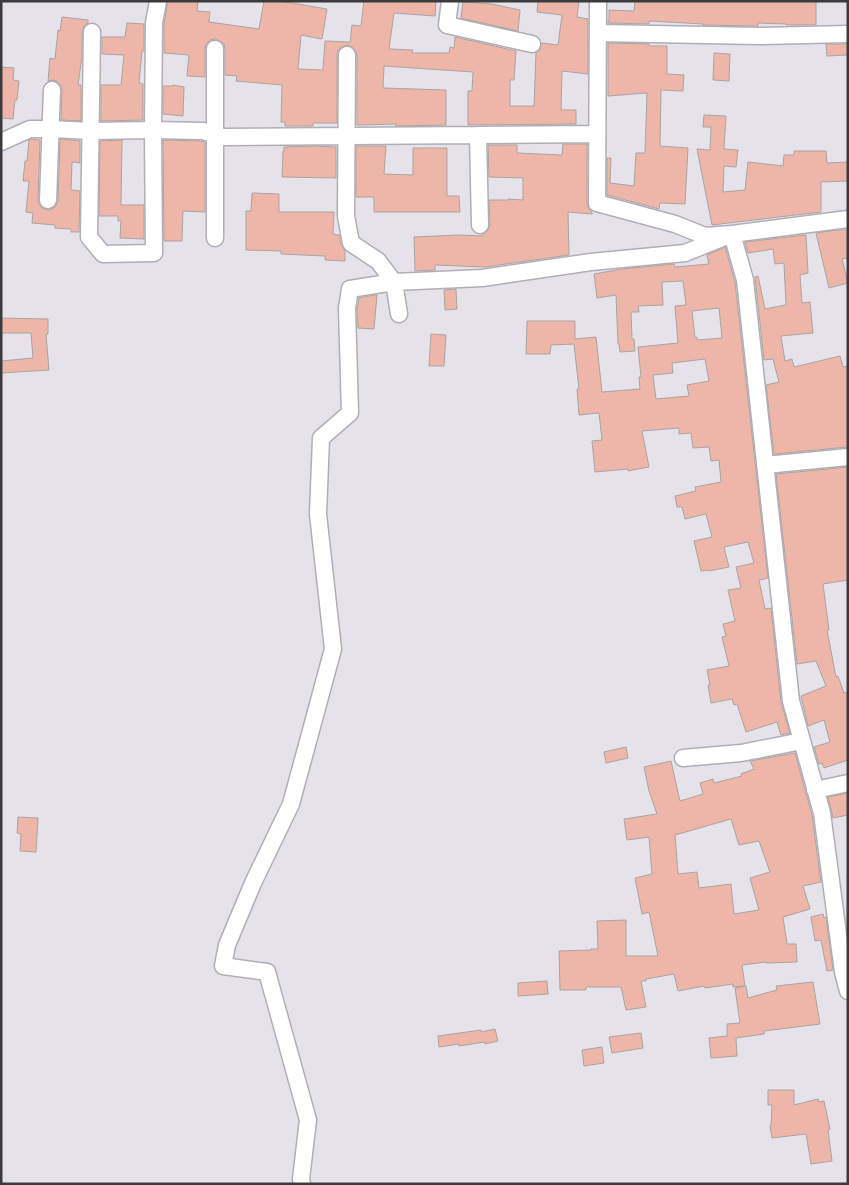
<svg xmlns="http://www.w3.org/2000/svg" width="849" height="1185" viewBox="0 0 849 1185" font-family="'IBM Plex Sans',sans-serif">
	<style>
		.building { fill: #eeb6a9; stroke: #aba3a1; fill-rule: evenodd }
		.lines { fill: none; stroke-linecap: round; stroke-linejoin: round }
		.minor-casing { stroke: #b1aeb5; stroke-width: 19 }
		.minor { stroke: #fff; stroke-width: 16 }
	</style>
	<rect width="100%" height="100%" fill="#e5e2ea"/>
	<path class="building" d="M168,1H198L197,11L210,12L209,22L259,29L264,1H280L327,9L322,39L301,35L298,69L323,70L325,41L350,42L352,25L361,26L364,1H436L435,16L394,13L389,49L413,50L412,53H449L450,47L454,48L455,37L516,51L514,80H510V106H534L536,53L540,50L542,43L558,45L562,15L537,12L538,1H579L577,17L588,19V74L562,71L561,110H576V124L468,125V91H472L473,72L384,66L383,88L446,90V125L396,126V124L357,125V55L356,51L352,47L347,45L342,47L338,50L337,54V123H313V126H285V122H281L282,85L236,81L237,76L225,75V49L224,44L220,41L215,39L210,40L206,44L205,49V77L187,76L189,55L164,53V24Z
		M635,1H816V25H786V24L758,23V26L703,25V24L649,21V24L608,23V21H609V10L634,11Z
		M463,2L492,4L520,10L518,31L461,18Z
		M62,17L88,20V23L84,26L82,32V56L78,85H81V121L61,120L62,90L61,86L57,81L52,80L48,81L50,58L55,59L58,30L60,31Z
		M127,23L144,24V51H142L139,83L143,84V120L101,121V85H121L124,55L102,54V37H125Z
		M608,43L649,44V46H667V74L684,75L683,91L661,90L660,146L688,148L685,204L660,203L659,209L607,195V158H611L610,183L634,186L636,153H645L647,93L608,96Z
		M826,44H848V55L827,56Z
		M714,53L730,54L729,81L713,80Z
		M1,67L14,68L13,80L19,81L17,100H15L13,119L1,118Z
		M173,85L184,87L183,116L163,114V86H173Z
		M704,115L726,116L724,149L738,150L736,167L724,166L723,192L745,190L748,162L783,166L784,155H794V151H826L827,163L848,162V181L821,182V212L712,225L697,149L710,150L711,127H703Z
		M31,139L40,140L38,200L39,204L42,208L48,210L52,209L56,206L58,201L60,139L80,141V163L72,162L71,190L80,191L79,232H71V229L55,228V225L32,223L33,213L26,212L29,181H23L25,161H27L29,140Z
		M122,140L121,205H144V239L120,238L121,221H118V216H99L100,141Z
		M163,140L201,141L205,142V212L183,211L182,241H164Z
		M563,144H587V203L588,208L592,212V214L568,212L569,255L485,267L435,265V270L415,271L414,237L459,235L483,236V234L488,230L490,225L489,200H508V199L523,200V178L489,177L488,145H517V153L562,155Z
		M312,146L336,147V178L282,177L283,151H284V147Z
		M356,146H386L384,174L413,175V148H447V196H459L460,212H374V197H356Z
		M252,193L279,194V212H334L333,234L339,235L341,245L345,251V261L325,260V256L281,254V251L246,250V211H251Z
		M837,230H848V258L842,259L848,283L829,288L816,233Z
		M806,235L808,273L800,275L802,303L810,302L813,333L781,336L785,361L792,359L794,367L840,356L843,367L848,366V447L774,454L766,385L779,382L773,359L764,360L755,277L758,276L765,309L786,305L784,263L775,264L773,249L748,253L745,242Z
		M725,247L735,282L768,578L759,580L765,609L771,608L781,702L790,733L781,735L777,722L746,732L737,704L734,705L732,699L711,703L708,685H710L707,670L729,666L722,637L726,636L723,624L735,621L728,590L741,588L736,567L754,563L748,542L724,547L729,567L709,571V570L701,571L694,541L712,537L706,514L685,519L682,507H677L675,496L696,491L695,487L721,482L719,460L711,461L709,447L693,448L691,433L679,434V428L642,431L649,467L628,471V469L595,472L592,441L602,440L599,413L579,415L577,389H579L574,344L551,345L550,354H526L527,321H575V339L596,337L602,392L640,389L639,377H641L638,347L678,343L675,306L686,305L683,281L662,282L663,305L638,306L639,312H631L632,339H634L635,351L620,352L619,344H618L616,295L597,298L594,274L622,269L674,264L675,267L709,264L707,255ZM719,308L722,338L697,340V337L695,338L692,311ZM705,359L709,381L687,385L689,396L656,399L653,375L673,373L672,363Z
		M456,289L457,309L445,310L444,290Z
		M374,295H377L374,329L358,328L357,309L359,298Z
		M1,318L48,319V334H46L49,370L1,373V361L33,358L31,333H1Z
		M431,334L446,335L444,366H429Z
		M848,467V580L823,584L829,630H827L836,677L838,676L844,693L848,692V760L824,768L822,763L819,764L814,747L830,742L824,720L808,726L801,696L826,686L816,661L797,664L776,474Z
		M626,747L628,758L606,763L604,752Z
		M795,753L812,815L821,882L803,886L810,909L783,917L787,944H796L797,962L766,963V962L742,965L745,986L733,987V984L705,988L704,986L678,991L674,974L646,979V981H641L646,1007L626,1010L621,987H586V990H560L559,951L591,950V949H598L597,921L626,920V956H658L649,912L642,914L635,878L652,874L649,837L627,840L624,819L657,814L649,791L644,767L671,761L680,801L703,794L700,783L713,779L714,783L742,776L741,774L754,769L750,761ZM731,819L739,845L759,841L770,872L750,878L759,910L734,914L731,884L699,888L697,872L678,874L675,835Z
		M848,793V815L833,818L828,797Z
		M18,817L38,818L36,852L20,851L21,834L17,833Z
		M823,914L824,918L826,917L833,970L827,971L821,940L815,941L811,917Z
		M547,981L548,994L518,996V983Z
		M813,982L820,1024L764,1031V1034L736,1038L737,1056L711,1058L709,1038L727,1036V1024L740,1023L735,988L746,986L748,998L777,990L776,986Z
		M495,1029L498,1041L485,1044V1042L459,1046V1044L439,1047L438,1036L481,1030V1032Z
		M641,1033L643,1048L612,1053L609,1037Z
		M602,1047L604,1063L584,1066L582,1050Z
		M768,1090H794V1105L818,1099L819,1102L824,1101L830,1129L828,1130L832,1161L811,1164L806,1134L772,1138L770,1126H771L772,1105H768Z"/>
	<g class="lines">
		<defs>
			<path id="minor" d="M450,1L447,25L532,44
				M598,1L597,203L675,224L705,236L732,234L745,280L791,701L822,813L843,972L848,991
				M92,32L89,237L103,254L154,253L153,130L154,23L158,1
				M598,33L759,36L848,34
				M347,55L346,216L351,243L378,261L394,282L399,314
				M478,135L480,225
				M1,142L30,129H51L90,131L153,130L203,131L223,137L597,134
				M48,200L52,90
				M215,238V49
				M765,465L848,457
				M683,758L741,753L802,741
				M815,790L848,783
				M302,1184L301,1179L308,1120L267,972L223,966L227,945L253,883L291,804L333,649L318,514L321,438L350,413L347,308L350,289L394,282L482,278L591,262L685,253L732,234L848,219"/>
		</defs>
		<use href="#minor" class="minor-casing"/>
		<use href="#minor" class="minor"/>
	</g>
	<rect width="849" height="1185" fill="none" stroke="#3b3a3d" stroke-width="5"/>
</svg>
